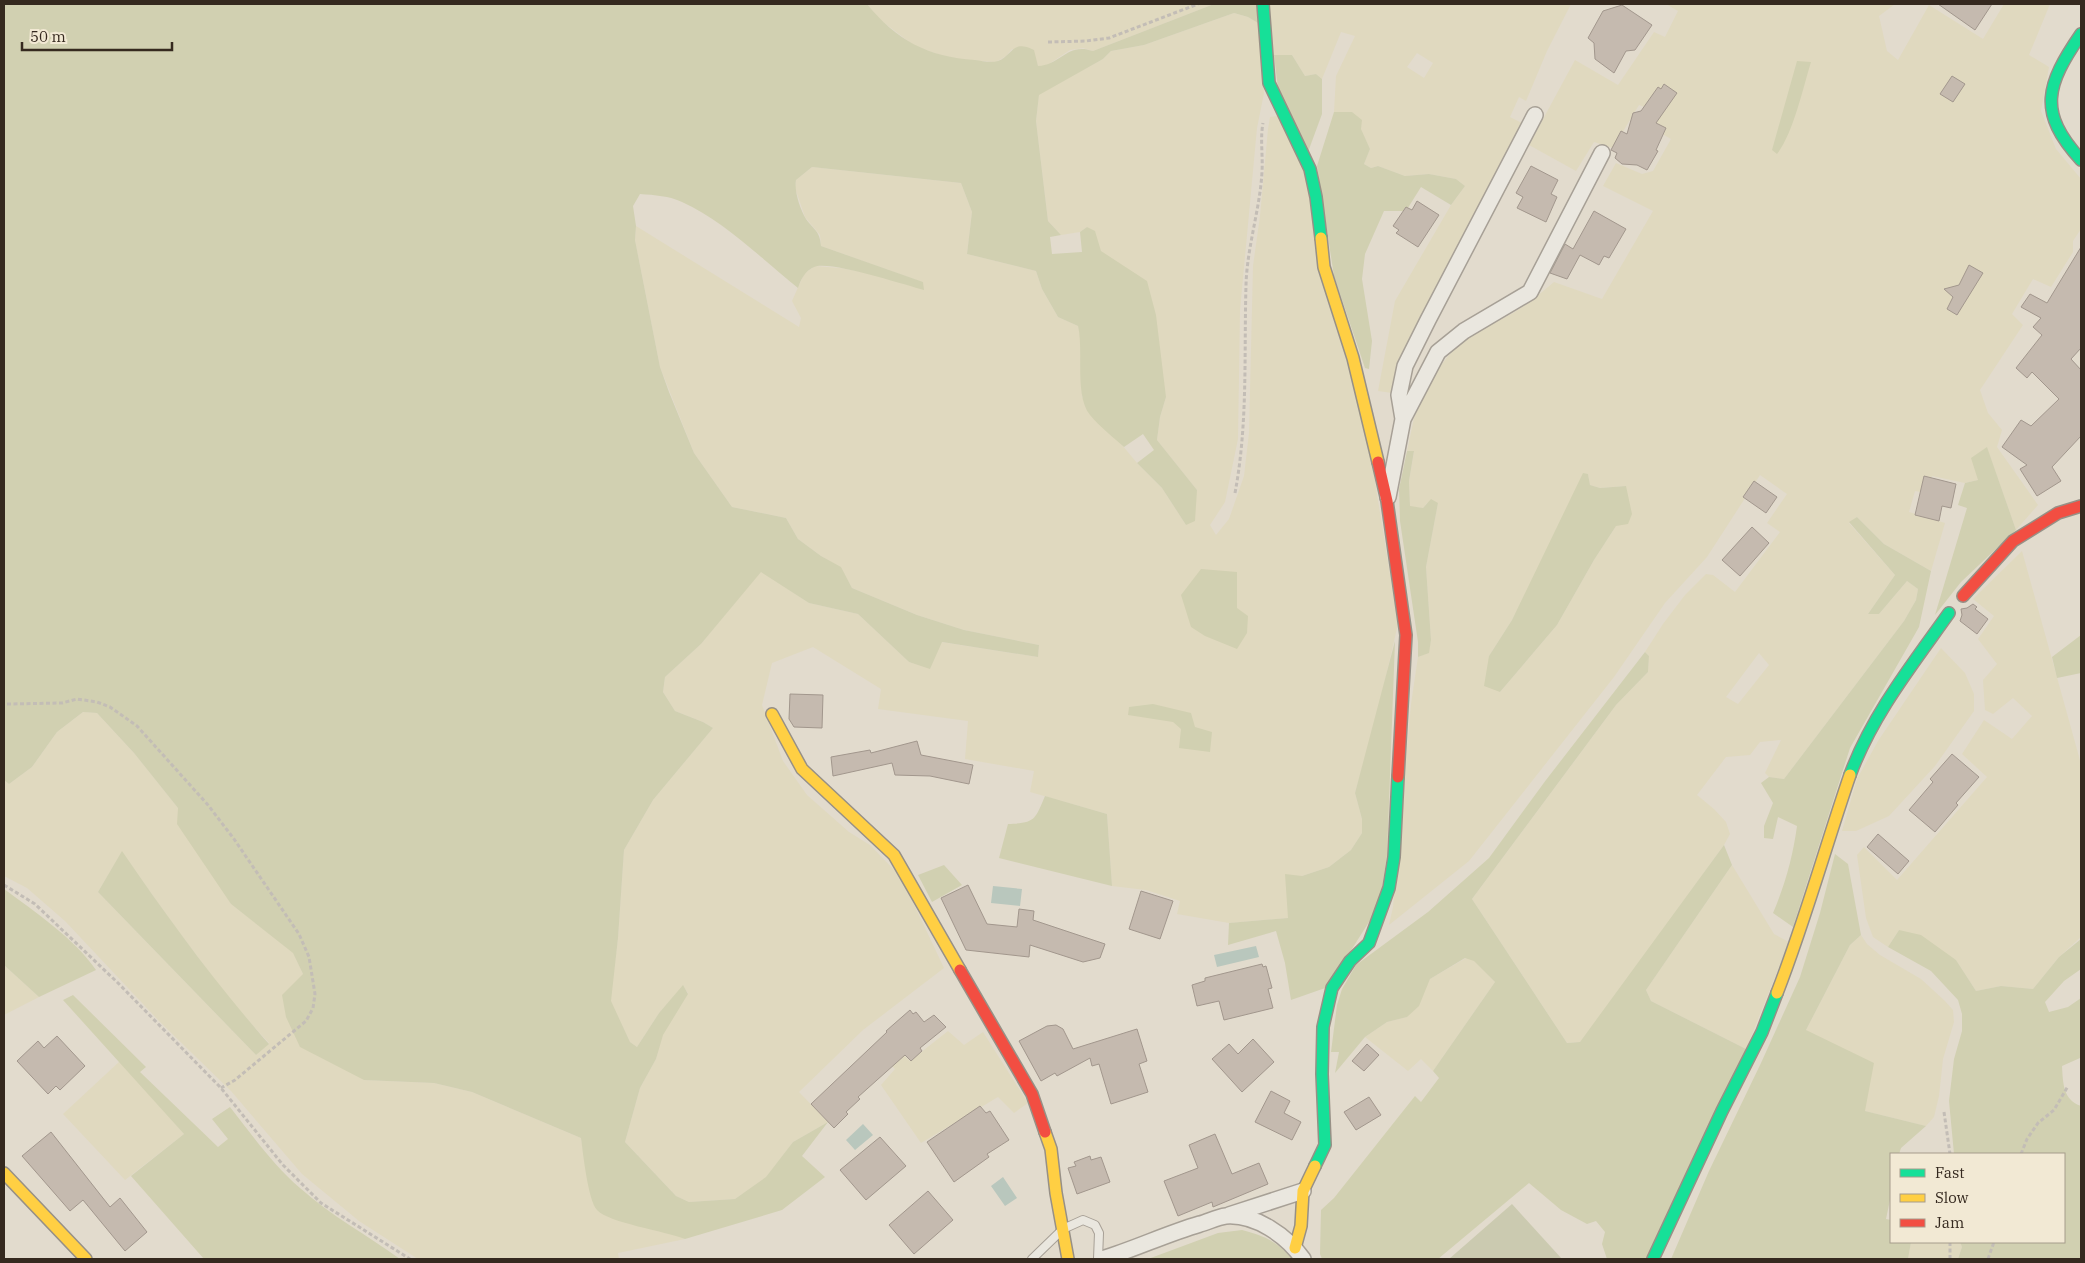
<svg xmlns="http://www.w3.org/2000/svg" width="2085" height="1263" viewBox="0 0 2085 1263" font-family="'IBM Plex Serif',serif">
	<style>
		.farmland { fill: #e0d9bf; fill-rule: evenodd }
		.green { fill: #d1d0b1 }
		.cemetery { fill: #cbcab0 }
		.water { fill: #b9c7bd }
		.building { fill: #c5baaf; stroke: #a2978d }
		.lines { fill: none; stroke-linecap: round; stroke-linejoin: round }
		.lane-casing { stroke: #a7a096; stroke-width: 10 }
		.street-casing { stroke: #a7a096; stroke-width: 18 }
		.fast-casing { stroke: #979086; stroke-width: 14 }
		.slow-casing { stroke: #979086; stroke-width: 14 }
		.jam-casing { stroke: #979086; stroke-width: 14 }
		.path { stroke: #c3bdb6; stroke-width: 3; stroke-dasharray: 4 2.5; stroke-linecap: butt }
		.lane { stroke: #eae7df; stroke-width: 8 }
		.street { stroke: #eae7df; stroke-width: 15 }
		.fast { stroke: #16e098; stroke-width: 11 }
		.slow { stroke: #ffcf43; stroke-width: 11 }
		.jam { stroke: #f24e42; stroke-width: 11 }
	</style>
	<rect width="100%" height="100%" fill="#e2dbcd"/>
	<path class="farmland" d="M867,4H1214L1093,51L1083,48L1070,50L1046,66H1038L1036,60L1012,49L1006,56L996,62L953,59L916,47L879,19Z
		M1268,4H1571L1547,51L1526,101L1519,97L1510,117L1522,123L1392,393L1378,391L1395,301L1451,205L1465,186L1456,179L1429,174L1405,176L1378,166L1371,168L1364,164L1370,149L1352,112H1334L1336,76L1355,36L1341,32L1322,79L1316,74L1305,76L1292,55H1274ZM1417,53L1433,63L1424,78L1407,67Z
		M1666,4H1895L1879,16L1887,51L1898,60L1929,5L1983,39L2004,4H2050L2029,55L2049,67L2041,111L2056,149L2081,179V229L2073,241V252L2051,287L2033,279L2012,314L2023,325L1980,390L1988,413L2002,430L1997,447L2038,505L2016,530L1987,448L1978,480L1965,483L1932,476L1926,493L1915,491L1909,512L1945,523L1931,571L1884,544L1857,517L1849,523L1895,575L1868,614H1879L1907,581L1918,589L1916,600L1904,621L1784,779L1769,777L1765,773L1781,740L1760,742L1750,755L1726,757L1697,795L1714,809L1726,822L1730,834L1724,845L1590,1031L1580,1042L1567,1043L1472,899L1616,705L1648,672L1649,656L1645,652L1663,624L1685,595L1706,574L1713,575L1735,592L1780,532L1767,523L1787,494L1760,475L1707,557L1665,603L1614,677L1469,861L1389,925L1393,907L1411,704L1418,657L1428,653L1431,640L1426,567L1438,503H1427L1423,508L1410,507L1409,481L1414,452L1407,451L1414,418L1432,377L1448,356L1467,337L1513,313L1530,302L1554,282L1602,299L1653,211L1603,186L1616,163L1642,174L1653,171L1671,139L1657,131L1653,110L1639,105L1613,148L1594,142L1576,171L1529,145L1575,60L1618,85L1654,32L1665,37L1678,11ZM1588,474L1590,485L1600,488L1626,486L1616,526L1594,560L1557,625L1500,692L1489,656L1512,620ZM1759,653L1769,665L1738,704L1726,697Z
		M1234,13L1248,17L1258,23L1264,93L1257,128L1240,310L1238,439L1225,502L1210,525L1216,535L1229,519L1244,476L1249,433L1253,266L1260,216L1268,129L1270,117L1277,116L1302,161L1366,426L1398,624L1377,715L1355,793L1362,819V833L1351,850L1329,867L1302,876L1288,918L1229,923L1177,914L1180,901L1146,890L1112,886L1107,814L1030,792L1034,771L965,759L968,721L878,709L881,689L813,647L772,663L762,705L783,761L807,795L849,832L870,845L901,877L944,968L863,1030L799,1092L828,1122L793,1142L766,1178L735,1199L689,1202L676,1196L625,1142L640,1088L656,1059L662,1035L688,993L683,986L659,1013L637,1047L630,1042L610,1001L618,938L624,850L653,800L713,728L703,722L675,711L663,692L665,677L701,644L761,571L809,603L858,614L909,662L930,668L941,642L1038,657L1039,645L964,630L917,615L852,588L841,568L821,556L798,539L786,518L732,507L694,453L660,367L635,240L636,226L799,327L801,318L792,301L804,274L815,266L840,268L922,282L821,246L820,235L805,217L795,188L796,180L812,167L961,183L972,212L967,254L1036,271L1042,289L1058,317L1078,326L1081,338L1082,397L1137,463L1162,488L1186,525L1197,490L1157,440L1160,417L1166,397L1101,251L1087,227L1080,232L1061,235L1048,221L1036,121L1039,94L1103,59L1111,51L1144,45ZM1237,572V608L1182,595Z
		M2022,551L2081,764V937L2059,957L2033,989L2001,986L1976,991L1956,960L1899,930L1888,947L1873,937L1866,918L1857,855L1864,847L1897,880L1987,777L1962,754L1984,720L2012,739L2032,716L2013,698L1993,714L1985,710L1983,680L1997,664L1978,639L1994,616L1973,599Z
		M1941,648L1965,673L1974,694V711L1935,766L1889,816L1856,831H1842L1857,779L1878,741Z
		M83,712L97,713L134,753L178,808L231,904L293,952L303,974L364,1080L434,1083L472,1092L581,1138L585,1163L670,1233L685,1239L618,1253L619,1259H418L359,1221L302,1174L231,1091L159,1021L65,921L27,888L4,876V780L9,784L32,767L57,732ZM122,852L173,924L233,1004L269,1043L256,1055L98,892Z
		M1732,865L1774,934L1789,942L1746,1049L1651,1001L1646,990Z
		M1861,935L1867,944L1880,955L1921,979L1945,1001L1953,1010L1954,1022L1943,1059L1939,1096L1934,1117L1926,1126L1865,1111L1806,1030L1850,945Z
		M1466,958L1474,960L1495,982L1433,1071L1421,1059L1408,1071L1365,1037L1387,1022L1407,1017L1430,979Z
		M4,965L39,997L4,1015Z
		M948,1031L964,1045L983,1032L1028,1103L1014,1113L998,1097L921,1143L881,1085L895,1069L873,1046L883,1036L910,1061Z
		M120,1061L184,1134L125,1180L63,1114Z
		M1911,1242H1960L1962,1247L1958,1259H1908Z"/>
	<path class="green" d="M4,4H867C896,40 928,57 975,60C982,61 991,63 998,61C1013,55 1012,39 1034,50L1038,66C1061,65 1067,42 1093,51L1214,4H1257L1258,23L1248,17L1234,13L1144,45L1111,51L1103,59L1039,95L1036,121L1048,221L1061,235L1050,237L1052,254L1082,252L1080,232L1087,227L1095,231L1101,251L1147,281L1156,315L1166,397L1160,417L1157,440L1197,490L1195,521L1186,525L1162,488L1137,463L1154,450L1143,434L1124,447C1113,437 1100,427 1090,415C1074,395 1084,351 1078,326L1058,317L1042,289L1036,271L967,254L972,212L961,183L812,167L796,180C794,191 800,209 806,219C814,230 820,231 821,246L923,282L924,290C905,285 829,260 814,267C805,271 801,279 798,288C762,259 724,221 682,202C669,196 655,195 640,194L633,206L636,226L635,240L660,367L669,392L694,453L732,507L786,518L798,539L821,556L841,567L852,588L917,615L964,630L1039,645L1038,657L942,642L930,669L909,662L858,614L809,603L761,572L701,644L665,677L663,692L675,711L703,722L713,728L653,800L624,850L618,938L611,1001L630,1042L637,1047L659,1013L683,985L688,994L663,1035L656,1059L640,1088L625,1142L676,1196L689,1202L735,1199L766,1177L793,1142L828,1122L802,1156L825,1177L782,1210L685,1239C665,1231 609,1223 597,1210C588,1200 583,1153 581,1138L472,1092L434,1083L364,1080L300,1047L286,1017L282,995L303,974L293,953L231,904L177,824L178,808L134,753L97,713L83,712L57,732L32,767L9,784L4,780Z
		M1274,55H1292L1305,76L1316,74L1322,79V114L1308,152L1279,97Z
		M1797,61L1811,62C1803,88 1793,134 1777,154L1772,150Z
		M1334,112H1352L1362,120L1361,129L1370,149L1364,164L1371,168L1378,166L1405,176L1429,174L1456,179L1465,186L1451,205L1421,187L1406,211H1384L1365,254L1362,279L1372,341L1369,369L1365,368L1334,276L1317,166Z
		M1987,447L2016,530L1961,582L1935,615L1967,508L1958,505L1965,483L1978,480L1971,458Z
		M1407,451H1414L1409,481L1410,506L1423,508L1431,499L1438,503L1426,567L1431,640L1429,653L1418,657V642L1400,521L1399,489Z
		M1583,473L1588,474L1590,485L1600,488L1626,486L1632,514L1628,524L1616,526L1594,560L1557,625L1500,692L1484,686L1489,656L1512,620Z
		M1857,517L1884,544L1931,571L1919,627L1850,748L1793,927L1773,913C1785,885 1793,856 1797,826L1778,817L1773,839L1764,838V826L1773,803L1761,783L1769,777L1784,779L1904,621L1916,600L1918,589L1907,581L1879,614H1868L1895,575L1849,522Z
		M1201,569L1237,572V608L1248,616L1247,633L1237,649L1205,636L1191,627L1181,595Z
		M2081,635V673L2057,678L2052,657Z
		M1395,641L1387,856L1379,906L1328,987L1291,1000L1285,963L1276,931L1228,945L1229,923L1288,918L1285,874L1302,876L1329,867L1351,850L1362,833V819L1355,793Z
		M1645,652L1649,656L1648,672L1616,705L1472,899L1567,1043L1580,1042L1724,845L1732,865L1646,990L1651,1001L1746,1049L1647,1259H1607L1602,1244L1605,1232L1596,1221L1587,1224L1561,1210L1529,1183L1438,1259H1322L1320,1254L1321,1210L1334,1198L1415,1096L1421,1102L1439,1078L1433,1071L1495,982L1474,961L1465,958L1430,979L1419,1006L1407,1017L1387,1022L1365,1037L1335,1073L1339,1052H1331L1337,1005L1342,989L1356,965L1428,912L1489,858L1546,780Z
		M1153,704L1191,713L1195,727L1212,732L1210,752L1179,748L1181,729L1173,722L1128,715L1129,707Z
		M1045,796L1107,814L1112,886L999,858L1008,824C1035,823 1035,820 1045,796Z
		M122,851C168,918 215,983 269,1044L256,1055L98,892Z
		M1835,854L1848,864L1861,935L1850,945L1806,1030L1874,1063L1865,1111L1926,1126L1901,1148L1899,1154H1891V1195L1886,1219L1891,1220V1242H1911L1908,1259H1671L1709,1171L1761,1063L1800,977L1820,913Z
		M944,865L962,885L932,902L918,875Z
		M4,889C35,912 74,938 96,970L39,997L4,965Z
		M1899,930L1921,935L1956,960L1976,991L2001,986L2033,989L2059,957L2081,939V969L2064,981L2045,1002L2049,1012L2068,1007L2081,998L2080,1058L2062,1066C2063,1083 2063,1100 2081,1106V1259H1958L1962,1247L1960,1242H2064V1154H1954L1949,1101L1954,1059L1962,1031V1014L1958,1000L1931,971L1888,947Z
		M73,995L146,1067L140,1072L218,1147L228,1139L212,1119L230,1107C252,1135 273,1165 300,1188C331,1216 367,1235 400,1259H204L131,1176L184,1134L63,1000Z
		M1242,1230C1265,1236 1276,1241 1293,1259H1148L1218,1233Z"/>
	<path class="cemetery" d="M1512,1204L1562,1259H1449Z"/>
	<path class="water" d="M993,886L1022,889L1020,906L991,903Z
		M1256,946L1259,957L1217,967L1214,955Z
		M863,1124L873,1135L855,1150L846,1140Z
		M1003,1177L1017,1198L1005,1206L991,1186Z"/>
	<path class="building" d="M1938,4H1992L1975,30Z
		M1622,5L1652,25L1635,50L1626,51L1614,73L1595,59L1594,43L1588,38L1603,11Z
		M1952,76L1965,84L1953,102L1940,94Z
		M1664,84L1677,93L1656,123L1666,128L1656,150L1658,151L1647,170L1637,165L1622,164L1615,158L1617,153L1611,150L1621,131L1627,134L1633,113L1641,111L1658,87L1661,89Z
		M1531,166L1558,180L1551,194L1557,197L1546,222L1517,208L1523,197L1516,193Z
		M1417,201L1439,215L1418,247L1396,233L1399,230L1393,226L1406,207L1412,210Z
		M1594,211L1626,229L1609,258L1604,256L1599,265L1580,255L1567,279L1550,273L1565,244L1573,249Z
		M2081,247V348L2071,359L2081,370V436L2052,467L2061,481L2037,496L2020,469L2027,465L2002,447L2021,420L2031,426L2059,399L2032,372L2027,378L2016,368L2042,335L2033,327L2041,318L2021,307L2030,294L2047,303Z
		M1969,265L1983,273L1957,315L1947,309L1953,297L1944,289L1959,285Z
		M1924,476L1956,484L1951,508L1942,506L1939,521L1915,515Z
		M1754,481L1777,497L1766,513L1743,497Z
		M1752,527L1769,543L1740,576L1722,560Z
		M1973,604L1977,607L1975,609L1988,619L1977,634L1960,621L1962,615L1961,609L1967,608Z
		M790,694L823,695L822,728L794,727L789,719Z
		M917,741L921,755L973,765L969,784L930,776L895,775L892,763L833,776L831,757L870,750L871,753Z
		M1952,754L1979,777L1956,803L1958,805L1935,832L1909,810L1933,782L1930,779Z
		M1878,834L1909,861L1898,874L1867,847Z
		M968,885L987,924L1017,927L1019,909L1034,911L1033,920L1105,944L1100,958L1083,962L1030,945L1029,957L966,950L941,898Z
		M1141,891L1173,901L1160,939L1129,929Z
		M1262,964L1263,967L1266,966L1272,988L1268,989L1273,1008L1224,1020L1219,1001L1197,1006L1192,985L1205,981V978Z
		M910,1010L913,1014L916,1012L924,1022L934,1015L946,1027L920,1048L922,1051L911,1061L905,1055L858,1097L860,1099L846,1112L848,1114L834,1128L811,1104L887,1032L886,1031Z
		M1056,1025L1063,1029L1073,1049L1137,1029L1147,1061L1139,1064L1148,1092L1111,1104L1099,1064L1092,1066L1090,1058L1057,1076L1055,1073L1041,1081L1019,1041L1047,1026Z
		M57,1036L85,1066L60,1090L56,1086L48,1094L17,1061L38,1041L44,1048Z
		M1253,1039L1274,1062L1242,1092L1212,1059L1229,1044L1238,1054Z
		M1367,1044L1379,1055L1364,1071L1352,1061Z
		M1271,1091L1290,1101L1284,1113L1301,1122L1292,1140L1255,1122Z
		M1369,1097L1381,1115L1356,1130L1344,1112Z
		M980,1106L986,1113L990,1111L1009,1140L987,1154L989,1157L954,1182L927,1142Z
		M51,1132L110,1207L120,1198L147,1232L125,1251L83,1200L70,1211L22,1156Z
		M1215,1134L1232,1174L1259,1163L1268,1184L1213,1207L1212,1202L1178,1216L1164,1181L1198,1168L1189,1145Z
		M880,1137L906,1166L866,1200L840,1170Z
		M1090,1156L1091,1160L1101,1157L1110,1182L1077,1194L1068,1168L1076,1166L1074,1162Z
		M928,1191L953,1220L914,1254L889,1225Z"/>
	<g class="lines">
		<defs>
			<path id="lane" d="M1032,1259L1063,1229L1083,1220L1095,1225L1099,1233L1098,1259"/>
			<path id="street" d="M1403,419L1399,395L1405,366L1428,320L1535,115
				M1388,497L1403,419L1438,352L1464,331L1530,292L1602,153
				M1229,1215L1303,1191
				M1102,1259C1135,1249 1166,1234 1200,1224C1208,1222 1217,1217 1226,1216C1256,1214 1287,1236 1303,1259"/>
			<path id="fast" d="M1263,4L1269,83L1310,169L1316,197L1321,238
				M2081,34C2046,85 2037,112 2081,160
				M1850,775C1872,715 1912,665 1949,613
				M1315,1166L1325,1145L1322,1074L1323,1027L1332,988L1350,961L1369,943L1389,888L1394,857L1398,777
				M1653,1259L1722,1111L1762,1032L1777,993"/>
			<path id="slow" d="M1321,238L1324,267L1353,358L1378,462
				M772,714L802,769L894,855L960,970
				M1777,993C1805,921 1825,848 1850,775
				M1045,1132L1051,1149L1056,1193L1068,1259
				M4,1173L86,1259
				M1295,1248L1301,1226L1303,1191L1315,1166"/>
			<path id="jam" d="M1378,462L1387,501L1406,635L1398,777
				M1963,596L2013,541L2058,513L2081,506
				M960,970L1032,1094L1045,1132"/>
		</defs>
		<use href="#lane" class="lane-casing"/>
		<use href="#street" class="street-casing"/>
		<use href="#fast" class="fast-casing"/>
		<use href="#slow" class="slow-casing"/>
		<use href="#jam" class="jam-casing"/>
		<path class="path" d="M1048,42L1086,41L1109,38L1198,4
			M1235,493C1248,424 1244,354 1246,285C1247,247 1260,209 1262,172C1263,155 1260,139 1263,123
			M7,704L62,703L77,699L97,702L110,707L137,726L208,805L234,839L299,934L309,957L315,994L313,1008L306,1021L235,1080L221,1088
			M4,885L35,904L118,983L221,1088L283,1165L321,1203L410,1259
			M1944,1112L1950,1154
			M2021,1154L2027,1139L2038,1123L2054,1110L2068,1086
			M1950,1259V1242
			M1988,1259L1994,1242"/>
		<use href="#lane" class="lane"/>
		<use href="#street" class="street"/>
		<use href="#fast" class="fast"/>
		<use href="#slow" class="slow"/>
		<use href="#jam" class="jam"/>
	</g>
	<rect width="2085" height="1263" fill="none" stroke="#35291f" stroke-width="10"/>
	<rect x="1890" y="1153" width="175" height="90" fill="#f2e9d4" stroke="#a69c8c"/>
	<rect x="1900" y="1169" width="25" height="8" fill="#16e098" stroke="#a69c8c"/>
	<text x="1935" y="1178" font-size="15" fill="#35291f">Fast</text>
	<rect x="1900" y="1194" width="25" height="8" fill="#ffcf43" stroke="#a69c8c"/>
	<text x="1935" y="1203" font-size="15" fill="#35291f">Slow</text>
	<rect x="1900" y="1219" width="25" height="8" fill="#f24e42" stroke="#a69c8c"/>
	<text x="1935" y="1228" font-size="15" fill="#35291f">Jam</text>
	<path d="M22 42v8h150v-8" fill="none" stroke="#35291f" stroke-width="2.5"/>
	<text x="30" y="42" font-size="15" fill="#35291f" stroke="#f2e9d4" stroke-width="4" paint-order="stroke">50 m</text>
</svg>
